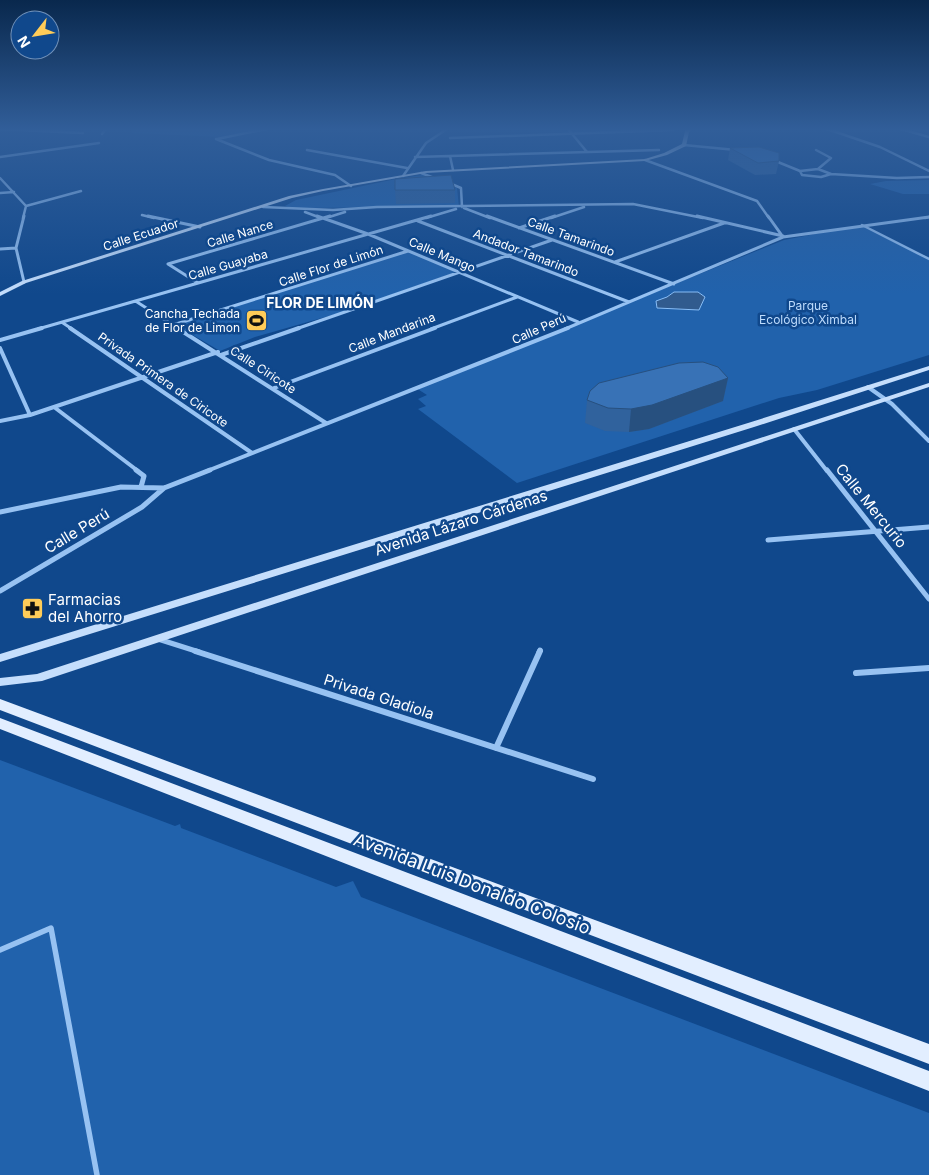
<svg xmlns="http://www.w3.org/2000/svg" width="929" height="1175" viewBox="0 0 929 1175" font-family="Inter,sans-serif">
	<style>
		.green { fill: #2162ac }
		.water { fill: #315b8e; stroke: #88bdf6 }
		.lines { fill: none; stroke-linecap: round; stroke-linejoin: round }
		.lane-far1 { stroke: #97c2f2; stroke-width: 2.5 }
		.lane { stroke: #97c2f2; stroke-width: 5.5 }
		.street-far4 { stroke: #97c2f2; stroke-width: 2.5 }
		.street-far3 { stroke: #97c2f2; stroke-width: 3 }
		.street-far2 { stroke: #97c2f2; stroke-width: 4 }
		.street-far1 { stroke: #97c2f2; stroke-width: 5 }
		.street { stroke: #97c2f2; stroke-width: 6 }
		.secondary { fill: #c5defc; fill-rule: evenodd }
		.primary { fill: #e2eeff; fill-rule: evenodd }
		.wall { fill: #30629d }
		.shaded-wall { fill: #27507f }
		.building { fill: #3872b6; stroke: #27507f }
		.labels { text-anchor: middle; stroke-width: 5; stroke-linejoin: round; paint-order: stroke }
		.far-street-label { font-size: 12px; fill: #fff; stroke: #10488c }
		.far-park-label { font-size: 12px; fill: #bedcfd; stroke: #10488c }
		.far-poi-label { font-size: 12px; fill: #fff; stroke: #10488c; text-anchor: end }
		.far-neighbourhood-label { font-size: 14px; font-weight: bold; fill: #fff; stroke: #10488c }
		.street-label { font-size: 15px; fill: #fff; stroke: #10488c }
		.poi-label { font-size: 15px; fill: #fff; stroke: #10488c; text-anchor: start }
		.near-street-label { font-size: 18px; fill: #fff; stroke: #10488c }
	</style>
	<rect width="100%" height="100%" fill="#10488c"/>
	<path class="green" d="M137,129H259L222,137L131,133Z
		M422,175L457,188L459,207L292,208L285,206L296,200L396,179Z
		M929,180V194H903L870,184L886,181Z
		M862,225L929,260V355L817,390L779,398L517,483L418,409L426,406L418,399L427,395L416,388L784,240Z
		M407,251L456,272L343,312L255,337L220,351L176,325Z
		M0,760L175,826L180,824L181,828L336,887L353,881L361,897L929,1113V1175H0Z"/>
	<path class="water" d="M674,292H698L705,297L699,310L657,308L656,301L667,297Z"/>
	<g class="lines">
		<path class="lane-far1" d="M862,225L929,259"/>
		<path class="lane" d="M0,950L51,928L97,1175"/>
		<path class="street-far4" d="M0,129L83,133
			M568,129L587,152
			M827,129L880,147L929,171
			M901,129L929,137
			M915,129H926
			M102,134L106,129
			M450,138L673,130
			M216,139L269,160L335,175L351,186
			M217,139L266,129
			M684,145L736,150
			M307,150L407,168
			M816,150L831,158L818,169
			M450,156L453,170
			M0,157L99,143
			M415,157L659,150
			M645,160L757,201L769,218
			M773,160L800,171
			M818,169L831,174L821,177L802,175L800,171Z
			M421,173L437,179
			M831,174L897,178L929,177
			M403,176L426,143L447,129
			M0,178L26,206L23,218
			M449,183L461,188L462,207
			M0,193L14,192
			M26,206L81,191
			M263,207L333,210L377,207L633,204L703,218
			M464,208L490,218
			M305,212L321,218
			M142,215L154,218
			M326,218L345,212
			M426,218L456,209
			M551,218L584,207
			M925,218L929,217"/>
		<path class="street-far3" d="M24,216L16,248L24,282
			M148,216L200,227
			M317,216L368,234L578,322
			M487,216L674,284
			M697,216L783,236
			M768,216L783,237
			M418,221L629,302
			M519,228L555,216
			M0,249L16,248
			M615,262L724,223
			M168,264L330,216
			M168,264L198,283
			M137,302L179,329
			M63,323L72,329
			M173,325L408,251
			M38,329L431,216
			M296,329L552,240
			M431,329L517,297
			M565,329L783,237L929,217"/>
		<path class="street-far2" d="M70,328L252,453
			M177,328L326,423
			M0,340L42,328
			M0,348L30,415
			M221,355L299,328
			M868,387L892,404L929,441
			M274,388L435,328
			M54,407L138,471
			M0,421L30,415L218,352
			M794,429L827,471
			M207,471L568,328"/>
		<path class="street-far1" d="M136,470L144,476L141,487
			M827,470L929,599
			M0,512L121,487L164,488L210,470
			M768,540L929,527
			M0,591L142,507L164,488
			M158,639L199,652
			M539,652L540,650"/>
		<path class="street" d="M195,651L593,779
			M856,673L929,668
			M496,748L540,651"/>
		<path class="secondary" d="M687,129H692L689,132L686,146L667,155L645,161L426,173L323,191L292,198L26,283L0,296V292L22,281L289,196L323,189L426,171L645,159L664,153L682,144L685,131Z
			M808,129H829L827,130Z
			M929,366V370L754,427L0,662V654L748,423Z
			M929,383V387L42,681L0,686V678L37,674Z"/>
		<path class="primary" d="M0,699L929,1044V1064L0,710Z
			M0,718L929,1071V1091L0,729Z"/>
	</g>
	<path class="wall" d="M730,148L779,161L776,174L755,175L728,160Z
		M395,190H455V203L396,204Z
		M728,378L723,401L649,429L629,432L605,431L585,423L587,400Z"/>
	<path class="shaded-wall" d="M728,378L723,401L649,429L629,432L631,409Z"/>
	<path class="building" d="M759,147L779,153V161L758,163L730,148Z
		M451,175L455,190H395V179Z
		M703,362L718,367L728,378L652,405L631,409L608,408L587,400L590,391L599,383L679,363Z"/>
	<linearGradient id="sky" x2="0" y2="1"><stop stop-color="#09284d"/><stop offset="0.44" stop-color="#315e99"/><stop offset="1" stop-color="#315e99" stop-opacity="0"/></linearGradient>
	<rect width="929" height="294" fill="url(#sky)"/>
	<defs>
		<symbol id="stadium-square" viewBox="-11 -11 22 22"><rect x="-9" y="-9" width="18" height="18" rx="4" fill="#ffcc58" stroke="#10488c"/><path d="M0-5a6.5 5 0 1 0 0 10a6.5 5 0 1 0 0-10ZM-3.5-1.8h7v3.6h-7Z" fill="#111"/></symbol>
		<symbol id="pharmacy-square" viewBox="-11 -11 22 22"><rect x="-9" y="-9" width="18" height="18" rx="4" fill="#ffcc58" stroke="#10488c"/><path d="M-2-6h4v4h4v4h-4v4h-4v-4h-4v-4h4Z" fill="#111"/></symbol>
	</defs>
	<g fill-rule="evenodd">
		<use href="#stadium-square" x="244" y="308" width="25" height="25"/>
		<use href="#pharmacy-square" x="20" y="596" width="25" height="25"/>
	</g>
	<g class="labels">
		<g class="far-street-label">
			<text transform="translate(240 234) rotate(-17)" y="4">Calle Nance</text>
			<text transform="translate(141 235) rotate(-18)" y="4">Calle Ecuador</text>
			<text transform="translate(571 237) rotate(20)" y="4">Calle Tamarindo</text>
			<text transform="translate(526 253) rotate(21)" y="4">Andador Tamarindo</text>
			<text transform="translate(442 255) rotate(23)" y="4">Calle Mango</text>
			<text transform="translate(228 265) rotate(-16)" y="4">Calle Guayaba</text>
			<text transform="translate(331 266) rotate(-18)" y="4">Calle Flor de Limón</text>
			<text transform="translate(539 329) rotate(-24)" y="4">Calle Perú</text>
			<text transform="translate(392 333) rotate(-21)" y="4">Calle Mandarina</text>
			<text transform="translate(263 370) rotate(33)" y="4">Calle Ciricote</text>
			<text transform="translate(163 380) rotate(35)" y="4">Privada Primera de Ciricote</text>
		</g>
		<g class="far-park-label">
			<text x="808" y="310">Parque<tspan x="808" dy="14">Ecológico Ximbal</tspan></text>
		</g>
		<g class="far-poi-label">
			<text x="240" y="318">Cancha Techada<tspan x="240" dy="14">de Flor de Limon</tspan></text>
		</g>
		<g class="far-neighbourhood-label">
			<text x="320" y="308">FLOR DE LIMÓN</text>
		</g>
		<g class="street-label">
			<text transform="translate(871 506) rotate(51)" y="5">Calle Mercurio</text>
			<text transform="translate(461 523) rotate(-18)" y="5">Avenida Lázaro Cárdenas</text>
			<text transform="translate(77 531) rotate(-31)" y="5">Calle Perú</text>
			<text transform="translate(379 697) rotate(18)" y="5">Privada Gladiola</text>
		</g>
		<g class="poi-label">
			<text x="48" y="605">Farmacias<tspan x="48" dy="17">del Ahorro</tspan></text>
		</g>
		<g class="near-street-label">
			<text transform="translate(472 884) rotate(21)" y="6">Avenida Luis Donaldo Colosio</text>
		</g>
	</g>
	<g transform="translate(35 35) rotate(239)"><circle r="24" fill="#10488c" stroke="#7091ba"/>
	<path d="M0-4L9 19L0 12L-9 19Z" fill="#ffcc58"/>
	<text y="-8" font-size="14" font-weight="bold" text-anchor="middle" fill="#ffffff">N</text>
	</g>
</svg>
